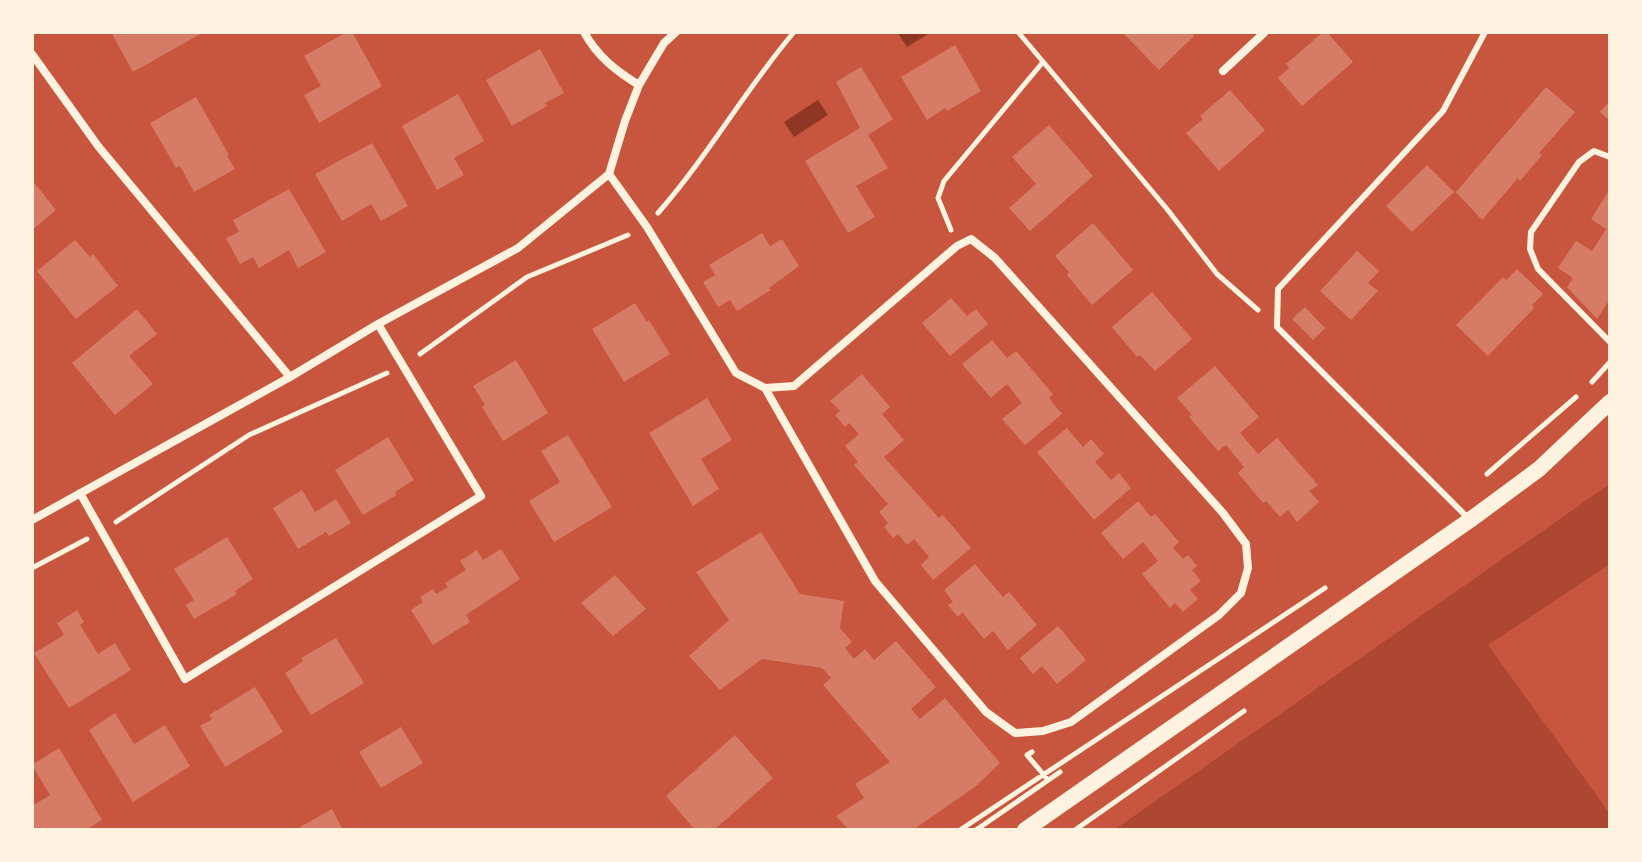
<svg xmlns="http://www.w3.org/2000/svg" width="1642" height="862" viewBox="0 0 1642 862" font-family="'Source Sans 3',sans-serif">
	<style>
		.green { fill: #ae4732 }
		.water { fill: #8f3625 }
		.building { fill: #d67c66 }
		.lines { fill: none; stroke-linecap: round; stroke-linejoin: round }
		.path { stroke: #fff3e0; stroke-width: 5 }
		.service { stroke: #fff3e0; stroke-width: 6 }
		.minor { stroke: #fff3e0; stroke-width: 8 }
		.secondary { stroke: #fff3e0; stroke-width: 16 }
	</style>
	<rect width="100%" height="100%" fill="#c8553d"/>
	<path class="green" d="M1610,484V564L1488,645L1610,814V830H1114Z"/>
	<path class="water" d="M897,32H931L907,47Z
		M818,100L828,115L794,137L784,122Z"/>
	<path class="building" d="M111,32H204L133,72Z
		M347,32H352L382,86L319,123L304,95L321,86L304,56Z
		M1122,32H1190L1194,36L1159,70Z
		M1323,32H1327L1353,62L1302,106L1278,78L1289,68L1286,64Z
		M955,45L981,91L947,111L945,108L927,120L901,77Z
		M540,49L564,93L545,103L547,106L512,126L486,80Z
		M861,67L893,119L868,135L888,168L856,186L875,217L848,233L805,161L860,128L836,82Z
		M1546,87L1575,112L1539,153L1542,155L1520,181L1518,178L1482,220L1456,192Z
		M1230,90L1265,130L1219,171L1186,133L1203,119L1200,116Z
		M458,94L484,141L454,158L464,175L437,190L402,126Z
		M196,97L229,155L227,156L235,169L194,192L180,166L176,168L150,123Z
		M1610,101V121L1600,112Z
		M1049,125L1093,176L1030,231L1009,208L1036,184L1012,157Z
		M372,143L408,206L381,221L371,204L342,221L315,174Z
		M1427,165L1454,192L1412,232L1386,206Z
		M32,180L56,210L32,230Z
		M289,189L326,252L298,268L289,250L259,268L253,257L240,264L226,238L239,232L233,220Z
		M1610,189V299L1597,319L1567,287L1573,278L1558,268L1576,241L1592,251L1606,229L1591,219Z
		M1093,223L1133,270L1092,305L1067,275L1069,272L1055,256Z
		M762,233L770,246L782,239L799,266L769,288L771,290L737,311L730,300L718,307L703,282L715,275L709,265Z
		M75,240L90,257L93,254L118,286L76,319L37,271Z
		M1357,251L1379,271L1368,283L1378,291L1351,320L1320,291Z
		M1517,269L1543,294L1532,305L1534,308L1488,356L1456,325L1503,277L1506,280Z
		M1152,292L1192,339L1155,371L1140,355L1137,357L1112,327Z
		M951,298L967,316L976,309L988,324L950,356L922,323Z
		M635,303L647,322L649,320L670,354L624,382L592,329Z
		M1305,307L1325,328L1313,340L1292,319Z
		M137,309L157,334L129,356L153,384L115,415L72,363Z
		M992,340L1007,358L1016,351L1053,394L1049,398L1062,414L1025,445L1002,419L1022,403L1007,384L991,398L962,364Z
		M516,360L548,413L503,441L482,407L485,405L473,386Z
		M1215,366L1259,417L1240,433L1258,454L1277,438L1318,485L1309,491L1319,502L1297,522L1288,510L1280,517L1266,501L1263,503L1238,473L1244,467L1226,445L1218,451L1189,417L1192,415L1177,398Z
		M862,374L890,407L882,414L904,440L884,457L939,518L943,515L971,548L933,580L921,565L929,557L914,539L907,545L898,534L893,538L884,527L888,523L879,512L888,504L854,465L858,462L845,446L859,434L849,423L845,427L835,415L840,411L830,401Z
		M707,398L732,440L701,459L719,489L693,506L649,433Z
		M1067,428L1083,447L1091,439L1104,454L1095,462L1111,480L1119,473L1131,488L1094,520L1037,452Z
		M568,435L612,507L554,542L529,501L560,482L541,451Z
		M388,437L414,480L395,492L396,495L363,515L335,470Z
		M302,490L315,512L336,499L351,523L329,536L326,532L298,549L273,508Z
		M1138,501L1151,517L1155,514L1179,542L1173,548L1183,559L1188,555L1197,566L1192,570L1201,581L1190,590L1198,599L1183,612L1175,603L1170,608L1142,574L1158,561L1143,542L1123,559L1101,533Z
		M761,532L800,594L844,601L840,628L852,642L845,648L854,659L865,649L874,660L896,641L936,687L911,709L920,719L945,698L1000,763L976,786L913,830H849L836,816L864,798L855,784L890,762L823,685L831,678L822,668L762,659L720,690L689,656L729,620L696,572Z
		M227,537L253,579L235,591L237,594L194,619L186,605L194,600L174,569Z
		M501,549L520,579L466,615L470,622L433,645L411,610L423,602L420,597L433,589L436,594L448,587L445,583L466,570L460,561L477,550L483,560Z
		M975,564L1003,597L1009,592L1037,625L1008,650L993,631L984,639L962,612L958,617L948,605L953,602L944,590Z
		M615,575L646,609L613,636L581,603Z
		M77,610L84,622L80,625L98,654L115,643L131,670L69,708L34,653L64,635L57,623Z
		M1058,626L1086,660L1057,684L1042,666L1033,674L1020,658Z
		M336,638L364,683L311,715L285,673L303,661L301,658Z
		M255,687L283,732L225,767L200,726L212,719L209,715Z
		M115,713L134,744L165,725L190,766L133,802L89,730Z
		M401,727L423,763L381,788L359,752Z
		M735,735L773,778L714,830H695L666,796Z
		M59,748L102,820L86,830H32V806L50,795L32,765Z
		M332,809L343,830H295Z"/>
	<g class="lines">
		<path class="path" d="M1018,32L1167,209L1217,274L1258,310
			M658,213C708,156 745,90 794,32
			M951,230L938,198L944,181L1043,62
			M420,354L527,277L628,235
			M1592,382L1610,362
			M1487,474L1576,397
			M116,522L249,435L387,373
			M32,568L87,539
			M1032,752L1027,755L1048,780
			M960,830L1325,588
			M976,830L1060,772
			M1075,830L1244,711"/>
		<path class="service" d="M1610,157L1594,151L1579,162L1531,232L1530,249L1538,269L1610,342
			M1470,520L1277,327L1278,289L1443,111L1485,32"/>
		<path class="minor" d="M584,32C597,56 616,71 639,85
			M32,54L98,146L290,377
			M1223,71L1265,32
			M609,174L647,227L736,373L765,388L794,386L957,246L971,239L995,258L1223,513L1246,544L1248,568L1241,593L1219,615L1071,722L1043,731L1015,733L986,712L875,581L765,388
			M80,493L185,679L481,496L378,324
			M32,520L290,377L378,324L518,248L609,174L625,121L639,85L664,43L676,32"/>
		<path class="secondary" d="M1025,830L1470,520L1539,469L1610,402"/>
	</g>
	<rect width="1642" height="862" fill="none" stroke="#fff3e0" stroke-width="68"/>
</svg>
